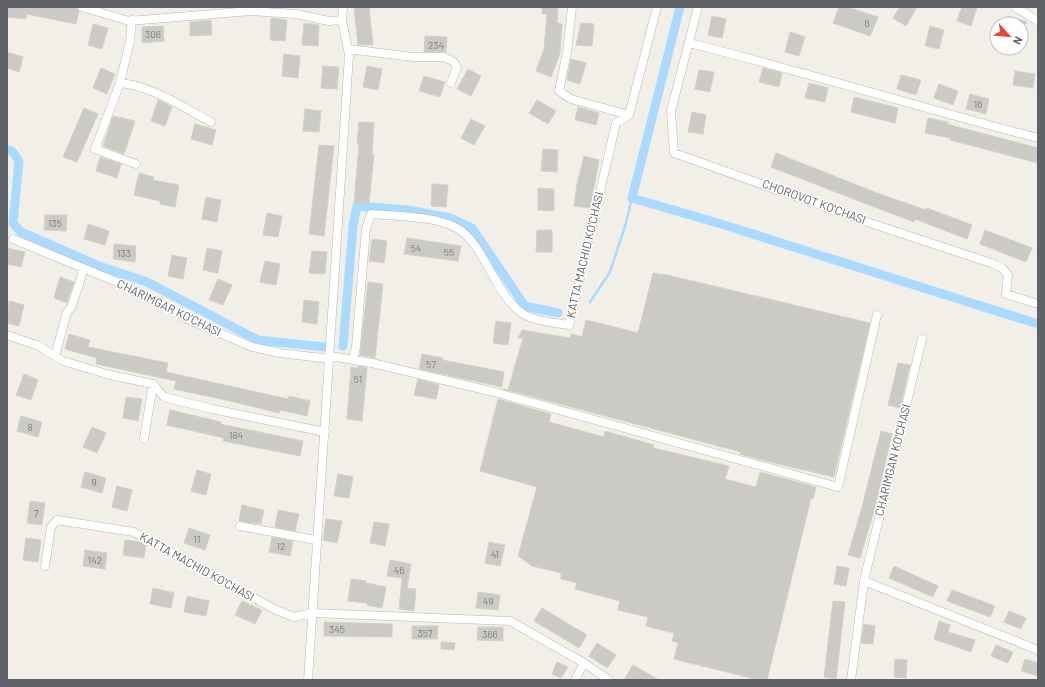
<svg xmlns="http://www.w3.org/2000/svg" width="1045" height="687" viewBox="0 0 1045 687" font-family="Barlow,sans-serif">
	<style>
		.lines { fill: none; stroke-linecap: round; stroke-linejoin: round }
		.stream { stroke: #aadaff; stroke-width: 2.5 }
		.canal { stroke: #aadaff; stroke-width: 9 }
		.building { fill: #cccac5; stroke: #d6d1c6 }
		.minor-casing { stroke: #b5b8bc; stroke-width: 9 }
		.minor { stroke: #fff; stroke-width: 8 }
		.labels { text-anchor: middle; stroke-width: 3; stroke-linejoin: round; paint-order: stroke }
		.number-label { font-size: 10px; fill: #7a7d7f }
		.street-label { font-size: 12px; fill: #5f6368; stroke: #fff }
	</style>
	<rect width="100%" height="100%" fill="#f1efe8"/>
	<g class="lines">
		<path class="stream" d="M590,302L610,272L625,226L632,198"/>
		<path class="canal" d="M680,7L632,198L721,224L1038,324
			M7,150L12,151L19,161L13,223L21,232L99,266L147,282L258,340L324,347
			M343,346L353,226L357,206L408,210L450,218L472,228L525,306L558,313"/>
	</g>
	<path class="building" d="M7,7H71L77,8L79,11L76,24L27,14L26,19L7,17Z
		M354,7H369L373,45H358Z
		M542,7H558L557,23L562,24L560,53L551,77L536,71L544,49L547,14H542Z
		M839,7H847L878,17L870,36L833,23Z
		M900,7H917L906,26L893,18Z
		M962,7H977L971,26L957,21Z
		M712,16L726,19L722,38L708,35Z
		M1008,16L1027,22L1026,24H1005Z
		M271,18L287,20L285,41L270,40Z
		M211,20L212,35L190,36V22Z
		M304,23L319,25L318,46L302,45Z
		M581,23L594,24L592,46L576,45Z
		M93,24L108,28L102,49L88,45Z
		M163,26L164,41L142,43V27Z
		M930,26L944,30L939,49L925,46Z
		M790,32L805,37L799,56L785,52Z
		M425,36L447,37L446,52H424Z
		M7,52L23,57L19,72L7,68Z
		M284,54L300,56L298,78L282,76Z
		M571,59L586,63L580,84L567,80Z
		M323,66L339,67L337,89L321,88Z
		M367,66L382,69L378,90L363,87Z
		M101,68L115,74L107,94L93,88Z
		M763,68L782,73L779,87L759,82Z
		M468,69L481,76L471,96L457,89Z
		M699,70L714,72L710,92L695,89Z
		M1015,71L1035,74L1033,88L1013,85Z
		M901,75L921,80L916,95L897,89Z
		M424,76L445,82L440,97L419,91Z
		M809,83L828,88L825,102L805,98Z
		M939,84L958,91L953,105L934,98Z
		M970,94L989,99L986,114L966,109Z
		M854,97L898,108L895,123L851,112Z
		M158,100L172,107L165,126L151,121Z
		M537,100L556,111L548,124L529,113Z
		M578,107L599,113L596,125L575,120Z
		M84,108L98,114L77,162L63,157Z
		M305,109L321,111L319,132L303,131Z
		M692,112L706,115L703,134L688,132Z
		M113,116L135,121L124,154L103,146Z
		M928,118L948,122L947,124L1038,148V163L950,140L951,138L925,133Z
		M471,119L485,126L474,145L461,138Z
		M359,122L374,123L372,154H374L369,204L354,203L359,144H357Z
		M195,124L216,130L212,145L191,139Z
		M319,145L334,146L324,236L309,234Z
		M543,149L558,150L557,172L541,171Z
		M776,153L877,193L926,210L927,208L972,225L967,239L915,219L914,222L864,203L771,167Z
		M584,156L599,160L590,208L574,206L577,184Z
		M100,157L121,164L117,178L96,171Z
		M139,173L154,177L153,180L179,185L175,207L160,204V201L134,195Z
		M432,184L448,185L446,207L431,206Z
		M538,188L554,189V211L538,210Z
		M206,197L221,200L217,222L202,219Z
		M267,213L282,216L278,237L263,235Z
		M45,215H67L66,231L44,230Z
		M88,224L109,231L105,245L84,239Z
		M537,230H552V252H536Z
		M985,230L1032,248L1026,262L980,244Z
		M407,238L461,246L458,261L404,254Z
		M372,239L387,241L384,263L369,261Z
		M114,244L136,246L135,262L113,259Z
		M7,248L25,252L21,267L7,264Z
		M207,248L222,251L218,273L203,270Z
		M312,251L327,252L325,274L309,273Z
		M172,255L187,258L183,279L168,276Z
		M265,261L280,264L276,285L260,282Z
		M653,273L663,275V274L870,323L834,477L770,462L740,454L741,452L503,389L508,390L523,338H518L522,330L570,338L572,334L582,337L586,320L638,333Z
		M60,277L74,282L67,303L54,298Z
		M218,279L232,285L223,305L209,300Z
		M368,282L383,284L375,358L360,355Z
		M304,300L319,302L317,324L302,322Z
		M9,301L24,305L19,326L7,323Z
		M496,321L511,323L508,345L493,343Z
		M69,334L90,340L88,347L168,363L166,372L288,399L289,396L310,401L307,416L280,410L279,413L230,401L174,389L176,381L96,364L97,358L65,349Z
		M422,354L443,358V360L504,372L502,387L419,369Z
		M898,363L910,365L900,408L888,405Z
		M358,366L367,368L362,421L347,419L351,367L358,368Z
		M24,374L38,380L31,400L16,395Z
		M418,379L439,385L436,399L414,395Z
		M126,397L142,399L138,421L123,418Z
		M498,399L551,414L549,422L604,437L605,431L654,445L653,448L729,466L725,479L756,487L760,472L816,487L813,499L811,498L767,680H759L674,659L678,643L672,641L674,633L646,626L648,617L618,610L620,601L575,589L577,583L561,579V573L532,566L518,556L537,487L480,471Z
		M170,410L221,422L220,424L303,441L300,456L223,441L224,438L167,425Z
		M21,416L42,422L38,437L17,431Z
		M92,427L106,433L97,453L83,447Z
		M881,431L892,434L876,504L860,558L848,555L861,511Z
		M197,470L211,474L206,495L191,491Z
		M85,472L106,478L102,493L81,487Z
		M338,474L353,477L349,498L334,496Z
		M117,486L132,490L127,511L112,507Z
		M30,501L45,503L42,525L27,523Z
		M242,505L264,510L261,524L239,521Z
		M278,510L299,514L295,531L275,527Z
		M326,519L342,521L337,543L323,540Z
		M374,522L389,524L385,546L370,543Z
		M189,528L210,535L205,550L184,543Z
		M272,537L293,541L290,556L269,552Z
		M26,538L41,540L38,562L23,560Z
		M125,540L141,542L146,545L144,558L123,555Z
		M489,542L505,545L500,566L485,563Z
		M85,550L107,553L105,569L83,566Z
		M390,560L411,564L407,588L416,589L414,611L399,609L402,578L387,576Z
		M837,566L849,568L846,586L834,584Z
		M894,566L938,586L933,597L889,578Z
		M351,579L366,581V583L386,587L382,608L367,605V603L348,601Z
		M153,588L174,593L171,608L150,604Z
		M952,590L995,606L990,617L947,601Z
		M478,592L500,595L498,610L476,608Z
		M187,596L209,601L206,616L184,612Z
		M242,601L262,610L255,624L235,615Z
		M833,601L845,602L836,679L824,677Z
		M542,608L587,635L579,648L534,621Z
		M1009,611L1026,618L1021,629L1004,622Z
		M939,621L950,625L948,632L975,640L971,652L934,639Z
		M324,622L392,624V637L324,636Z
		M864,624L875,626L873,644L861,643Z
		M412,626H438L437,639H412Z
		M478,627H503V641L477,640Z
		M441,642L455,643L454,650L441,649Z
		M597,643L616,655L607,668L589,656Z
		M996,645L1013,652L1008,663L991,656Z
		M895,659L907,660L906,678L894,677Z
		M1025,659L1038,663V676L1021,671Z
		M557,662L568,667L561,678L552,674Z
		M633,665L659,680H629L625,678Z"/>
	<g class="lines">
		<defs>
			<path id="minor" d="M82,7L129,21L251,11L296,14L329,21L342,20
				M572,7L567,52L559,91L571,99L629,115
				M698,7L671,111L674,153L873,224L991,263L1002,268L1008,275L1006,294L1038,304
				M1015,7L1038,21
				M132,20L130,41L120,83C153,86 182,107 211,122
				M689,43C806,72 921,108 1038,138
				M348,49L413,57H444L454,62L457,67L451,83
				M120,83L95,149L136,164
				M13,239L129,287L190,320L252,347L280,353L330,359
				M7,335L39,346L63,361L110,375L153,384L164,397L212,409L325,432
				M55,356L67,312L71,308L84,269
				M330,356L372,363L494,392L838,487L877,315
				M353,360L356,347L366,229L371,214C396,216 440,216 460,230C487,249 497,301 527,316C539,322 556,323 569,325L616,123L629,115L657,7
				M144,439L153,384
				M240,526L316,540
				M45,566L51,527L57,520L134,532L274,609L294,617L312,613L510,621L584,663L609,680
				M864,581L1038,650
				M308,680L349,55L342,20L343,7
				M575,680L584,663
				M851,680L864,581L922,339"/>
		</defs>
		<use href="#minor" class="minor-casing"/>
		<use href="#minor" class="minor"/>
	</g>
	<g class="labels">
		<g class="number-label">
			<text x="867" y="27">6</text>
			<text x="153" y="38">306</text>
			<text x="436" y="49">234</text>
			<text x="978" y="108">16</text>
			<text x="55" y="227">135</text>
			<text x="416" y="252">54</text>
			<text x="449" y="256">55</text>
			<text x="124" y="257">133</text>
			<text x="431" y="368">57</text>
			<text x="358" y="383">51</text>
			<text x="30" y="431">8</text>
			<text x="236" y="439">184</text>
			<text x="94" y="486">9</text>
			<text x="36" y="517">7</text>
			<text x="197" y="543">11</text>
			<text x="281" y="550">12</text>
			<text x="495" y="558">41</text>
			<text x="95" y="564">142</text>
			<text x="399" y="574">46</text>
			<text x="488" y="605">49</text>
			<text x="337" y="633">345</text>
			<text x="425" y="637">357</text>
			<text x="490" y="638">366</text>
		</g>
		<g class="street-label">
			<text transform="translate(814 202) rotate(20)" y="4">CHOROVOT KO'CHASI</text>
			<text transform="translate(585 255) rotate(-77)" y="4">KATTA MACHID KO'CHASI</text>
			<text transform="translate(169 308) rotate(26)" y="4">CHARIMGAR KO'CHASI</text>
			<text transform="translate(893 460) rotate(-76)" y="4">CHARIMGAN KO'CHASI</text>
			<text transform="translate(197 567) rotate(29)" y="4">KATTA MACHID KO'CHASI</text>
		</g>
	</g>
	<rect width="1045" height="687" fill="none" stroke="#5f6368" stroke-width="16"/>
	<g transform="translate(1009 36) rotate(117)"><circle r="19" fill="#ffffff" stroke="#bfc1c3"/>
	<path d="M0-3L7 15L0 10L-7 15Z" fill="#ea4335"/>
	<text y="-6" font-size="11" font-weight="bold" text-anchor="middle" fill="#5f6368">N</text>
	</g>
</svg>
